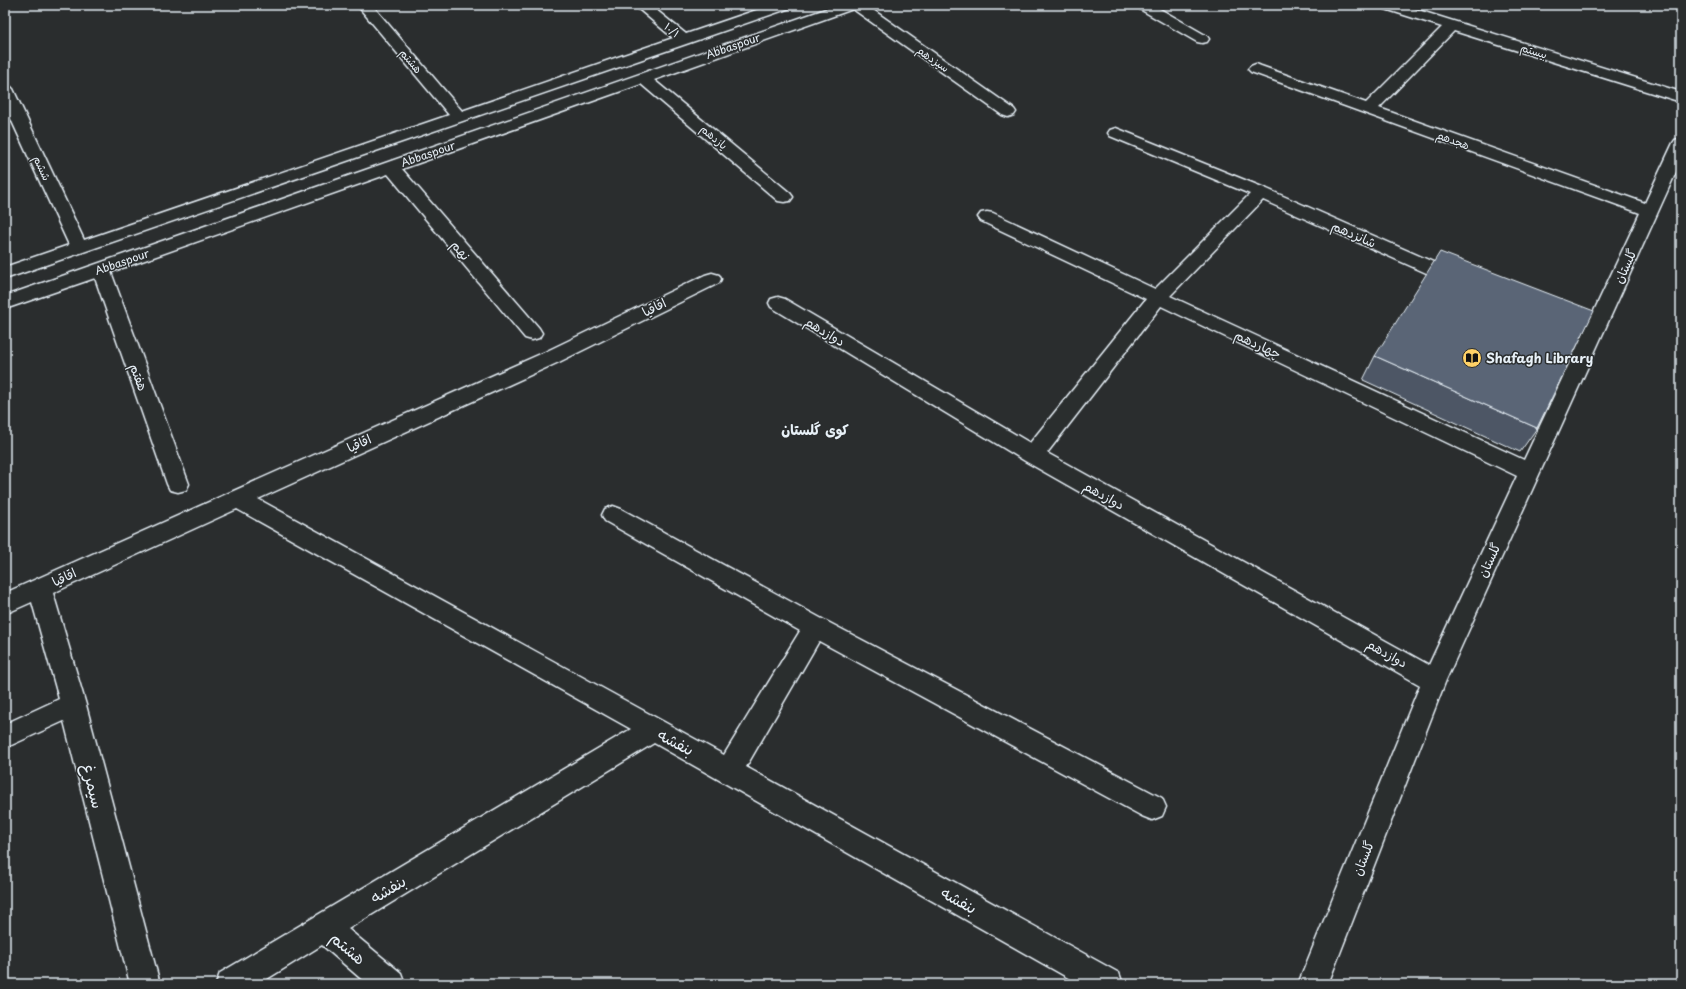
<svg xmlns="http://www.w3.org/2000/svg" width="1686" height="989" viewBox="0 0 1686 989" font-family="'Playpen Sans','Playpen Sans Arabic',sans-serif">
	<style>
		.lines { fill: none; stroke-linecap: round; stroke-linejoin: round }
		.minor-casing { stroke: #e8f1f8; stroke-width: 3 }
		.minor { fill: #2a2d2e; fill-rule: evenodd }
		.wall { fill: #4d5765; stroke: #e8f1f8 }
		.building { fill: #5a6576; stroke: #e8f1f8 }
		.labels { text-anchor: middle; stroke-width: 3; stroke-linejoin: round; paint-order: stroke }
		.far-street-label { font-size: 11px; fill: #e8f1f8; stroke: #2a2d2e }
		.street-label { font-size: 13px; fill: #e8f1f8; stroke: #2a2d2e }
		.poi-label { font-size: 13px; font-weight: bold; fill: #e8f1f8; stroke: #2a2d2e; text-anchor: start }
		.neighbourhood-label { font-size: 14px; font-weight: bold; fill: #e8f1f8; stroke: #2a2d2e }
		.near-street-label { font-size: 16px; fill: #e8f1f8; stroke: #2a2d2e }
	</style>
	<rect width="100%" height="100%" fill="#2a2d2e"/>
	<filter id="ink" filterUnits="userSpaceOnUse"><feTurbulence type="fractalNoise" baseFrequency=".025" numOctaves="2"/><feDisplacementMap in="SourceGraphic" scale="8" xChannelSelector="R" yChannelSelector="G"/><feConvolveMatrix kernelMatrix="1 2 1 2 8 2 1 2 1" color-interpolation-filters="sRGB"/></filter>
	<g filter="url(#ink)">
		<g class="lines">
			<defs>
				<path id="minor" d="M357,5H372L462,111L673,38L634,5H650L686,34L771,5H792L790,8L689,43L5,279V267L69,245L5,106V84L10,86L13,89L84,240L449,115Z
					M837,5H866L1014,109L1016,112L1014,115L1008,117L1002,115L853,9L654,80L790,193L793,197L790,201L784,202L778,201L641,84L402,169L539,328L542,333L539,338L532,340L525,338L388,174L111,272L189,484L186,490L178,492L170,490L167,484L95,278L5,309V296Z
					M1136,5H1153L1207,36L1209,39L1207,42L1202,43L1197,42L1138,8Z
					M1380,5H1402L1681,92V102L1454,31L1379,108L1645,203L1673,143L1675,140L1681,138V161L1446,680L1328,984H1298L1420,685L1025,461L771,307L769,303L771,299L778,297L785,299L1030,443L1146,299L981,221L978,217L981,213L987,212L993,213L1155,289L1250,194L1110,136L1108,133L1110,130L1116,128L1267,189L1465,276L1467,280L1465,284L1458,286L1451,284L1263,200L1170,296L1524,460L1640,213L1251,72L1248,69L1251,66L1256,64L1261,66L1366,103L1442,27L1382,8ZM1161,306L1517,476L1429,665L1047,453Z
					M712,273L719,275L721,279L719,283L559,362L258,499L724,755L800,631L605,521L602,515L605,509L613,506L621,509L824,620L1162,798L1166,807L1162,816L1152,820L1142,816L819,641L746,767L1119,973L1123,984H1079L654,743L348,929L401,973L405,984H367L322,945L259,984H216L220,973L631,729L237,509L53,593L86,705L160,984H130L64,721L5,748V724L59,699L32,602L5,614V593L545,352L705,275Z"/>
			</defs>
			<use href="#minor" class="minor-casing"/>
			<use href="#minor" class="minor"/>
		</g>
		<path class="wall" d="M1375,356L1537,428L1520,452L1363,380Z"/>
		<path class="building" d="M1440,252L1594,311L1537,428L1375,356Z"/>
	</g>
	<defs>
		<symbol id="library-disc" viewBox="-11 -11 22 22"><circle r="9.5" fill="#ffd166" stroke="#2a2d2e"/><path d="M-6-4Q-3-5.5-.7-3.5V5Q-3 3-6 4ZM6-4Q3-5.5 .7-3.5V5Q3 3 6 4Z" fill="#111"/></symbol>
	</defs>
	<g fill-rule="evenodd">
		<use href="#library-disc" x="1461" y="347" width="22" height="22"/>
	</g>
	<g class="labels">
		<g class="far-street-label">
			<text transform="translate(672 30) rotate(39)" y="4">۱۰/۱</text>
			<text transform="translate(733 46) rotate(-19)" y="4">Abbaspour</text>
			<text transform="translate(1534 51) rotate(17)" y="4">بیستم</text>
			<text transform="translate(933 59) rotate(35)" y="4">سیزدهم</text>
			<text transform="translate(411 61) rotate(50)" y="4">هشتم</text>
			<text transform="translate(714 137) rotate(40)" y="4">یازدهم</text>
			<text transform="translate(1453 140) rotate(20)" y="4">هجدهم</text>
			<text transform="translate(428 154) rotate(-19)" y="4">Abbaspour</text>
			<text transform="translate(42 168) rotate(65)" y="4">ششم</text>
			<text transform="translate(122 262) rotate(-19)" y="4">Abbaspour</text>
		</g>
		<g class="street-label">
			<text transform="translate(1354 234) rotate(24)" y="5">شانزدهم</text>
			<text transform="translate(461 250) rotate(50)" y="5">نهم</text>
			<text transform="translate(1625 266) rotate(-65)" y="5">گلستان</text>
			<text transform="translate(654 307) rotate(-26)" y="5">اقاقیا</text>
			<text transform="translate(825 331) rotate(31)" y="5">دوازدهم</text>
			<text transform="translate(1258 344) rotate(25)" y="5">چهاردهم</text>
			<text transform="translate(139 377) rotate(70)" y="5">هفتم</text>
			<text transform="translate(359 443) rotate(-24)" y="5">اقاقیا</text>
			<text transform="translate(1104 495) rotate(29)" y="5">دوازدهم</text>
			<text transform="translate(1489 560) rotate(-65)" y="5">گلستان</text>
			<text transform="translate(64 577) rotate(-25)" y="5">اقاقیا</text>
			<text transform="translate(1387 653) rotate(29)" y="5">دوازدهم</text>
			<text transform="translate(1363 858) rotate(-68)" y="5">گلستان</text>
		</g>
		<g class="poi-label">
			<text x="1486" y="363">Shafagh Library</text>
		</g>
		<g class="neighbourhood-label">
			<text x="815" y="435">کوی گلستان</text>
		</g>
		<g class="near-street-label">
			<text transform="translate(676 742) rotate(28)" y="6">بنفشه</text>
			<text transform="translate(93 786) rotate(76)" y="6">سیمرغ</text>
			<text transform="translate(388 889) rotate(-31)" y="6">بنفشه</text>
			<text transform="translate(959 900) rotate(29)" y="6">بنفشه</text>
			<text transform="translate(348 948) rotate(40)" y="6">هشتم</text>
		</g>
	</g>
	<rect width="1686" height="989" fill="none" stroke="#2a2d2e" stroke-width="20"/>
	<rect x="10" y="10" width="1666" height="969" fill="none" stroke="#e8f1f8" stroke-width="1.5" filter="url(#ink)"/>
</svg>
